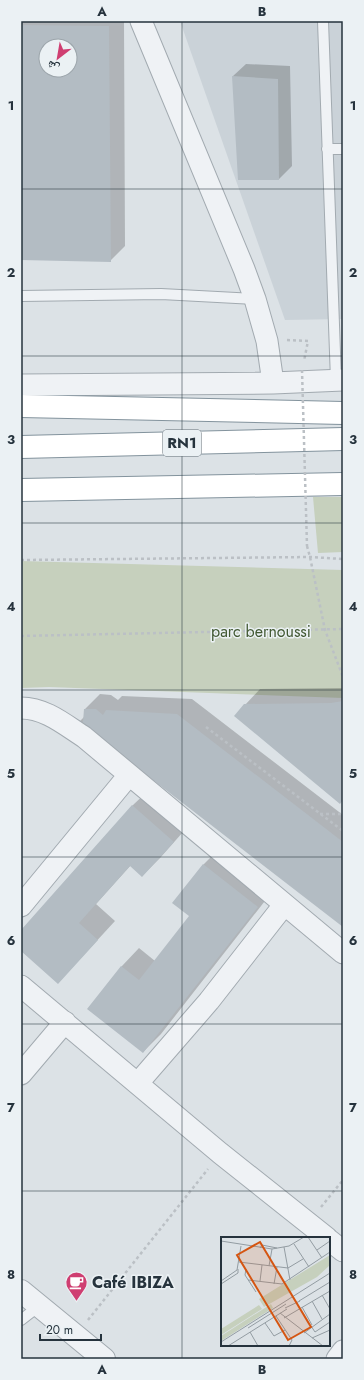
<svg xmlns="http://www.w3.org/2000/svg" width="364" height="1380" viewBox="0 0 364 1380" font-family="Jost,'Noto Naskh Arabic',sans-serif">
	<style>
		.built { fill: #cad2d8 }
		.green { fill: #c6d0bd }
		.shadow { fill: #0003; fill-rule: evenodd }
		.building { fill: #b3bcc3; fill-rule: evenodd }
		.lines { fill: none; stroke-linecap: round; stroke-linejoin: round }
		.service-casing { stroke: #a2aab0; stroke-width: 12 }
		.minor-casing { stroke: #a2aab0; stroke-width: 23 }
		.tertiary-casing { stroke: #a2aab0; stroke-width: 24 }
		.trunk-casing { stroke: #83939d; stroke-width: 24 }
		.path { stroke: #bbc0c5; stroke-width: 2.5; stroke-dasharray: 3 3; stroke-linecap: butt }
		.service { stroke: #eff2f5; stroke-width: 10 }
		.minor { stroke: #eff2f5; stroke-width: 21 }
		.tertiary { stroke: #eff2f5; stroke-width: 22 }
		.trunk { stroke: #fff; stroke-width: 22 }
		.path-bridge { stroke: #bbc0c5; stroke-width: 2.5; stroke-dasharray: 3 3; stroke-linecap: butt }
		.grid { fill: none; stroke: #26333d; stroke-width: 1; stroke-opacity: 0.55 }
		.labels { text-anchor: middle; stroke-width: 3; stroke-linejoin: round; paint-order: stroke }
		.shield { fill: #ebf1f4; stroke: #616c74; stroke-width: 1 }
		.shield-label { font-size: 15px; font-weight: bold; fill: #26333d }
		.park-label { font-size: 16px; fill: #425933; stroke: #ebf1f4 }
		.poi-label { font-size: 16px; font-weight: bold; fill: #26333d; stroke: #ebf1f4; text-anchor: start }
		.inset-road { fill: none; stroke: #939ca2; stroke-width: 1 }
		.view { fill: #d55511; fill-opacity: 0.15; stroke: #d55511; stroke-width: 2 }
		.inset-edge { fill: none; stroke: #26333d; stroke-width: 2 }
		.neatline { fill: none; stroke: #26333d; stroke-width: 1.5 }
		.grid-label { font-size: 13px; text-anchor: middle; font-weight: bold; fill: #26333d }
	</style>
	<rect width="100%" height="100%" fill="#dce2e6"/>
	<path class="built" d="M180,21H343V319L285,320Z"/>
	<path class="green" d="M313,497H343V552L318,553Z
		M21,561L343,570V698L49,687L21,688Z"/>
	<path class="shadow" d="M21,21H124L125,246L110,261L21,259ZM46,46H70V70H46Z
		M246,64L290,66L292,166L279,179H239L233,76Z
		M343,688V800L245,705L260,689Z
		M100,694L111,695L118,700L122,696L192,699L343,815V925L79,722L84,717L85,709Z
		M151,788L191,823L160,858L142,876L131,865L96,904L115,921L58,983L21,950V931L133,805Z
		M222,846L275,888L161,1034L143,1052L88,1009L122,966L139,948L155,961L191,916L174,903L204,864Z"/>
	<path class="building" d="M21,25L109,26L111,262L21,260ZM46,46H70V70H46Z
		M232,76L278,79L279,180H238Z
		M343,701V800L340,804L234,716L244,704L331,703Z
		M84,709H96L103,715L106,710L177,714L343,842V927L78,722H83Z
		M132,805L174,842L142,877L130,866L79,923L98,940L58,984L21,951V930Z
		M203,864L258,907L143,1053L87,1009L121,966L139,980L189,916L172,903Z"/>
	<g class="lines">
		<defs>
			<path id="service" d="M323,21L336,380
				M327,149H343
				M21,296L161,294L255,299
				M21,1320L39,1306"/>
			<path id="minor" d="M141,21L244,269L255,299L267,341L273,383
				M21,385L273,383L343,380
				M21,708C45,708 64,724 84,737L343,953
				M21,906L129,775
				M21,986L220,1153L327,1238
				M21,1074L65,1022
				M138,1083L209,1001L284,905
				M329,1240L343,1251
				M337,1359L343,1351"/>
			<path id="tertiary" d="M21,1291L104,1359"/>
			<path id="trunk" d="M21,406L343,413
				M21,447L343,439
				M21,490L343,484"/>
		</defs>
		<use href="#service" class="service-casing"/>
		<use href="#minor" class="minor-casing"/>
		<use href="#tertiary" class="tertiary-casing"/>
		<use href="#trunk" class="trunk-casing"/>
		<path class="path" d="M287,340L308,341L304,361
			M307,546L310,557L325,630L343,677
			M21,560L310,557L343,559
			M21,636L343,629
			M206,727L343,831
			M320,814H343
			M321,1207L343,1180
			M88,1320L208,1169"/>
		<use href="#service" class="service"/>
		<use href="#minor" class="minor"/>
		<use href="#tertiary" class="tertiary"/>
		<use href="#trunk" class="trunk"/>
		<path class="path-bridge" d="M302,370L307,546"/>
	</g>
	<path class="grid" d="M182,21V1359M21,189H343M21,356H343M21,523H343M21,690H343M21,857H343M21,1024H343M21,1191H343"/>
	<defs>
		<symbol id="cafe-pin" viewBox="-11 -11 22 30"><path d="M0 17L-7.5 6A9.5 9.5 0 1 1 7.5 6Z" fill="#cf3e71" stroke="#ebf1f4"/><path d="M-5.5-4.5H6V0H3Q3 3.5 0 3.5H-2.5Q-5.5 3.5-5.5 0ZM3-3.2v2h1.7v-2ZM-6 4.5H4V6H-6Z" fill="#fff"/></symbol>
	</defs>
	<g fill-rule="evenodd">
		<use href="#cafe-pin" x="64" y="1270" width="25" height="34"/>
	</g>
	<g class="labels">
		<rect class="shield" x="163" y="430" width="38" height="26" rx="3"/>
		<g class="shield-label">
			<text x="182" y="448">RN1</text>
		</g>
		<g class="park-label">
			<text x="261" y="637">parc bernoussi</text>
		</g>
		<g class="poi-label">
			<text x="92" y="1288">Café IBIZA</text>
		</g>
	</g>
	<g transform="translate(221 1237)">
		<rect width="109" height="109" fill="#dce2e6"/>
		<path d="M109,18V28L96,40L43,70L38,62ZM50,67L52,71L0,104V99ZM38,68L41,72L0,98V92Z" fill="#c6d0bd"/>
		<path class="inset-road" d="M87,0L101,21M0,4L51,12L68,9L83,0M73,7L88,30M63,10L69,43M39,11L41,8L56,11M96,13L109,4M18,25L67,31L82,22M48,29L51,12M25,32L24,38L35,55M27,43L61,47L109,15M0,44L16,33L20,9M39,44L41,28M0,47L17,36V32M53,47L56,30M101,58L109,72M78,64L109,45M91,64L101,82M81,70L91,88M64,71L79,64M59,76L102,109M55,79L71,103L68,109M63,81L109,54M44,86L53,99L64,93M90,89L94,95L109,85M27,91L65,67M29,95L37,109M83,96L109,77M91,101L109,93M0,105L109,36M7,109L66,72"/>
		<path class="view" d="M39,5L90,90L67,103L16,18Z"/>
		<rect width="109" height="109" class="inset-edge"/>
	</g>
	<rect width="364" height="1380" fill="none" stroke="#ebf1f4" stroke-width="44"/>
	<g transform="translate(58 58) rotate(211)"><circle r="19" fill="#ebf1f4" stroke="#9ca5ab"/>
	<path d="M0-3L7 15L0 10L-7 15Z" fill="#cf3e71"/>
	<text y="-6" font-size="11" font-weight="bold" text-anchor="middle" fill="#26333d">ش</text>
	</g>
	<path d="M40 1334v6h61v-6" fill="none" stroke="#26333d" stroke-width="2"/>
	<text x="46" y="1334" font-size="12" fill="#26333d" stroke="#ebf1f4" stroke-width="3" paint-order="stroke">20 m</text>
	<rect x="22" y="22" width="320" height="1336" class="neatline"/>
	<g class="grid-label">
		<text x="102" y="16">A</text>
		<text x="262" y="16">B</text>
		<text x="11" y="110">1</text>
		<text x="353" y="110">1</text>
		<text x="11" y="277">2</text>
		<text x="353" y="277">2</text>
		<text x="11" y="444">3</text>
		<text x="353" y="444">3</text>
		<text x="11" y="611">4</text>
		<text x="353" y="611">4</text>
		<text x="11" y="778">5</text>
		<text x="353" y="778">5</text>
		<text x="11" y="945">6</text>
		<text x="353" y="945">6</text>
		<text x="11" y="1112">7</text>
		<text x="353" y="1112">7</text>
		<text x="11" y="1279">8</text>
		<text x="353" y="1279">8</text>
		<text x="102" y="1374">A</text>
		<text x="262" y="1374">B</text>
	</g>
</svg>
